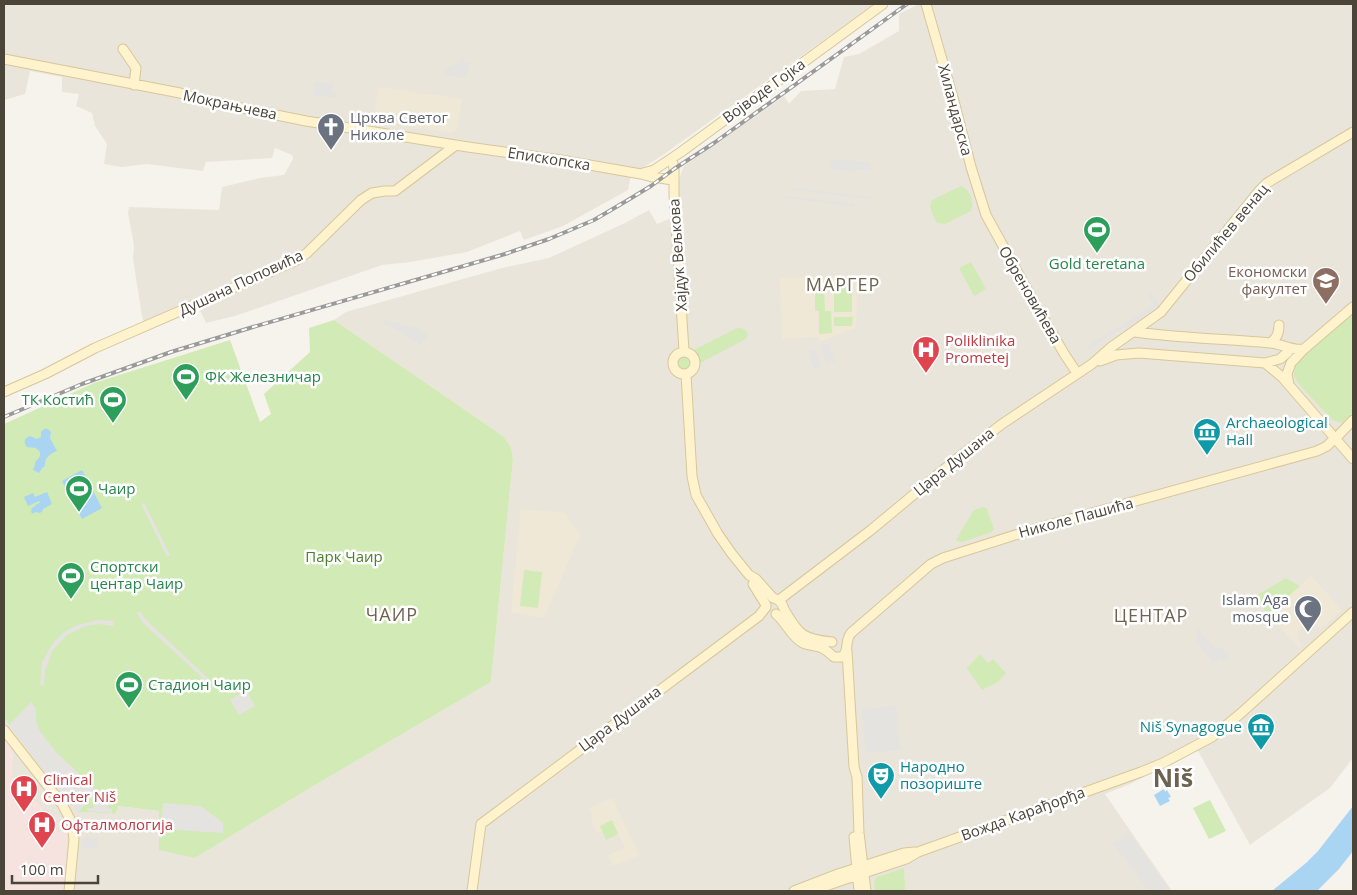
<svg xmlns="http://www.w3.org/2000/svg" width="1357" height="895" viewBox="0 0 1357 895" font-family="'Open Sans',sans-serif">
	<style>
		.residential { fill: #eae5da }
		.education { fill: #efe8d6 }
		.medical { fill: #f6e3e0 }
		.green { fill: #d2eab5 }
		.parking { fill: #e5e3e0 }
		.water { fill: #a9d4f2 }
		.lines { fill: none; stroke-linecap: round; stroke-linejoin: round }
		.secondary-casing { stroke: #d6c79b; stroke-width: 11 }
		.secondary { stroke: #fff3cd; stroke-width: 9 }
		.rail-casing { stroke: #9a9a9a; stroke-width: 4 }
		.rail { stroke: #fff; stroke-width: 2; stroke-dasharray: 5.5; stroke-linecap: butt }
		.labels { text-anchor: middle; stroke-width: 5; stroke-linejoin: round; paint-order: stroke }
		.street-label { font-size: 15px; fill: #4b4439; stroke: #fff }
		.worship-label { font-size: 15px; fill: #5b616d; stroke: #fff; text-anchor: start }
		.leisure-label { font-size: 15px; fill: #27864d; stroke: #fff; text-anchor: start }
		.education-label { font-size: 15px; fill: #785e54; stroke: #fff; text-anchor: end }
		.health-label { font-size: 15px; fill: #be3a42; stroke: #fff; text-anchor: start }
		.culture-label { font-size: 15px; fill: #0d838f; stroke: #fff; text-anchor: start }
		.park-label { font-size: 15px; fill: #4a7f2a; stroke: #fff }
		.quarter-label { font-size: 18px; letter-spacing: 1px; fill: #6e6250; stroke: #fff }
		.town-label { font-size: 25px; font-weight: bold; fill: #6e6250; stroke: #fff }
	</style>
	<rect width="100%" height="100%" fill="#f6f3ec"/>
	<path class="residential" d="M4,4H874L663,155L631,175L628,190L563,226L524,240L520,231L467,252L410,262L382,265L235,316L206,323L198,306L146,330L142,316L133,259L134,245L128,213L129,207L219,210L222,187L260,178L284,175L293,159L292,155L275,148L272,158L206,162L203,171L147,164L121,167L104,164L107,144L95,126L92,113L76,106L79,94L62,92V77L30,71L25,94L4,100Z
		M919,4H1353V758L1330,788L1250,845L1197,749L1130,784L1105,794L1172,891H64L67,833L50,831L48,819L11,777L13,752L4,739V718L59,791L78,812H85L117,814V806L159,811L195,858L310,788L491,682L513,459L511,447L503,436L334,320L346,312L502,268L549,258L625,223L649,210L657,224L676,216L675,189L684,166L784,96L789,104L801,91L835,89L844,57L859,54L899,31V14Z"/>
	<path class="education" d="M379,87L462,99L457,130L451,133L373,121Z
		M841,276H858L856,328L819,342V337L782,339L780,278Z
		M521,509L565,513L580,535L544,618L511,612Z
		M1311,576L1342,610L1321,629L1310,619L1298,631L1299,641L1302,645L1299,648L1254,597L1286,578L1300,586Z
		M612,798L639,855L612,866L608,855L625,848L618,834L606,840L602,831L596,833L591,820L592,819L591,816L592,815L589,808Z"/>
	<path class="medical" d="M4,739L13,752L11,777L41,807L48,819L50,831L67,833V837L64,891H4Z"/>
	<path class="green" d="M961,186C970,190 975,201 971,211L945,224L937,223C933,216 928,208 932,200Z
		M971,262L986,289L974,296L959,268Z
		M834,281H852V312H834Z
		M815,292H824L825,311H831L832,333L819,334V311H815Z
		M1353,313V412L1342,423L1332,420L1299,384L1294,376L1295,368L1300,360Z
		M834,317H853L852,326H834Z
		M334,320L503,436L511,447L513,459L491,682L310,788L195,858L159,850V811L118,806L116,814L85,812H78L59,791L4,718V424L94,383L230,340L260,422L271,414L264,394L310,352L309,328Z
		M737,328C743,328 746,329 748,334L746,339L700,363C700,357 699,354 694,350Z
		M674 363a10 10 0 1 1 20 0a10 10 0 1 1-20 0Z
		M984,507L987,509L994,529L992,532L963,542L957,541L956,540L973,511L979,508Z
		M524,570L542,572L538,608L520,606Z
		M1286,578L1300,586L1268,614L1254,597Z
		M980,654L988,663L993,659L1006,673L998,682L982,690L966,667L970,665Z
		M1210,800L1226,831L1209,839L1193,808Z
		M612,820L618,834L606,840L600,826Z
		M904,868L905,891H875L874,881L877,877Z"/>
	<path class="parking" d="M460,60L471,62L466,78L446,75L443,69L459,62Z
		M315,82L334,84L332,93L337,94L336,98L313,95Z
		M831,159L870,162L869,170L855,169L854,172L830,170Z
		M793,188L872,197V199L793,190Z
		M786,196L855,204L854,207L786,198Z
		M1152,292L1162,309L1127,330L1125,327L1089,349L1087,346L1154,305L1147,295Z
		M383,320L417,328L428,335L421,345L382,322Z
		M829,343L836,361L827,364L820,346Z
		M815,349L822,367L814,370L807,352Z
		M144,503L170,555L167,557L141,504Z
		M140,611L145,619L210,680L208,683L142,622L137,613Z
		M99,620L114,621L113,626L100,624L86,626L67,635L52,651L45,671L44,685H40L42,662L53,643L64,632L77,625Z
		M1199,629L1216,650L1222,646L1230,657L1223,663L1220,658L1213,663L1195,641L1199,638L1195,632Z
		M246,690L255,706L239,715L230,700Z
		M31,702L36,709V720L39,730L56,752L95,789L96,792L95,794L78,812L59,791L9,725Z
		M896,706L900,750L865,753L862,709Z
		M100,794L109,795L108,808L112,809V813L87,811V808H94L95,800H99Z
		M163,803L201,806L223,823V833L161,829Z
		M1130,834L1167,887L1161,891H1148L1136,872L1134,873L1123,856H1120L1113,843Z
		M83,837L98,839L97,849L82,848Z"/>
	<path class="water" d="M44,429H48L51,432L50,438L57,451C50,454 44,458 45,466L42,468L39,473L33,470L35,465V462C38,459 41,457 40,452L36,448L27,447C23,443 24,438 30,436L37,439L41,437V432Z
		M82,470L102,508L82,519L62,481Z
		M47,492L52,504L43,509L42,512L39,513L36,512L32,514L31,511L32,508L34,507L37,504L40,503L39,501L28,506L24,497L33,493L35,497Z
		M1164,789L1165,792L1167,790L1171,797L1168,798L1170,801L1160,806L1154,795Z
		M1353,806V851L1339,869L1317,891H1272L1306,863L1318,851Z"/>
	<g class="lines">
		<defs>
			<path id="secondary" d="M926,4L954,101L971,167L986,215L1034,302L1065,355L1077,373
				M123,49L136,68L134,85
				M4,59L180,93L202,100L306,121L468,147L561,160L641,174L652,177L673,180
				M672,158L674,169V194L684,351
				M643,173L654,170L681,152L883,4
				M1135,332C1180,338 1225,339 1270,343C1282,344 1293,351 1304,349
				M1270,343C1277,339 1279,333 1279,325
				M673 363a11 11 0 1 1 22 0a11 11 0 1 1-22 0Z
				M1100,361L1116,355L1139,353L1265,363L1282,377L1353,459
				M1265,363L1280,359L1288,352
				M686,374L692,476L696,495L718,534L732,554L749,575L756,579L773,598
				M1289,385L1287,374L1291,363L1304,349L1353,307
				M4,392L45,374L95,348L295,261L307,253L361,200L372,193L385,191H395L456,145
				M1335,439L1353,420
				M753,584L766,605
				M776,599C782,601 782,605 785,611C799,635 803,639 832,642
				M779,600L871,530L959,457L1002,424L1092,364L1110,348L1161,312L1259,191L1267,183L1353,132
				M776,614C786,622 791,637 803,643C808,646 816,645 822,648C827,650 830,654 834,657H842C850,650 844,642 851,633L931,564L943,558L1034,529L1317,451L1327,446L1335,438
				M847,651L854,767L857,777L859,833L866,891
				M4,730L62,804L72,823L74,839L69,891
				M854,837L859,891
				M472,891L481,824L759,616L766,607
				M794,891L838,874L904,853L915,852
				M811,891L840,881L906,859L918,852L1141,772L1163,763L1212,737L1240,714L1353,612"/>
		</defs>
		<use href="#secondary" class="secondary-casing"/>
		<use href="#secondary" class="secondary"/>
		<defs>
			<path id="rail" d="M4,417L82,384L171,352L253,327L505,254L549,239L594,220L628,200L651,186L674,169L714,143L907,4"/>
		</defs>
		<use href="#rail" class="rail-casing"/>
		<use href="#rail" class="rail"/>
	</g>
	<defs>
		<symbol id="church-pin" viewBox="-11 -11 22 30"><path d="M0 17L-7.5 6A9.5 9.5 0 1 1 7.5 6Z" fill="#6b7280" stroke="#fff"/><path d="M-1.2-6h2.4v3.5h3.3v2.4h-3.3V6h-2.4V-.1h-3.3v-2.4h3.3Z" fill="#fff"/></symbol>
		<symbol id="stadium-pin" viewBox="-11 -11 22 30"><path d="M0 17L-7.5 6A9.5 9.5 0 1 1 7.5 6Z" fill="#2e9e5b" stroke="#fff"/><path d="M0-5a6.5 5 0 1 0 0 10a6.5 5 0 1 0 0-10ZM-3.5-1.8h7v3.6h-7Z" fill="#fff"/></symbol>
		<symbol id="university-pin" viewBox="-11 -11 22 30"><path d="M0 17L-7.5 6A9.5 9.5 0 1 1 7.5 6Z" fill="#8d6e63" stroke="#fff"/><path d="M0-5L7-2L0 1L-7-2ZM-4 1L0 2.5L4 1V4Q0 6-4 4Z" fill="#fff"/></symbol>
		<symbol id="hospital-pin" viewBox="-11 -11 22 30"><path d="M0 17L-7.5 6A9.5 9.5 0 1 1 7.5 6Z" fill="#e0444e" stroke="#fff"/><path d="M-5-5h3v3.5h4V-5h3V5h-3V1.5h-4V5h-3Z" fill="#fff"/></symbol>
		<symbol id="museum-pin" viewBox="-11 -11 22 30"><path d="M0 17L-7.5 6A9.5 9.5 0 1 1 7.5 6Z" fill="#0f9aa8" stroke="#fff"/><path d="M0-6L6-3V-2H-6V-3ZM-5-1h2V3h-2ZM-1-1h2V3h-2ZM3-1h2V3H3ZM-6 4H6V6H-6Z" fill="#fff"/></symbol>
		<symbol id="mosque-pin" viewBox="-11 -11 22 30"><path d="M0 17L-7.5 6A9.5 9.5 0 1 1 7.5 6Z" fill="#6b7280" stroke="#fff"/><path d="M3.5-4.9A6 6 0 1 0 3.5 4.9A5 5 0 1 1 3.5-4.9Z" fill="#fff"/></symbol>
		<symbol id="theatre-pin" viewBox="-11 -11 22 30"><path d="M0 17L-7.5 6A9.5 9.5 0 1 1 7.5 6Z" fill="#0f9aa8" stroke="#fff"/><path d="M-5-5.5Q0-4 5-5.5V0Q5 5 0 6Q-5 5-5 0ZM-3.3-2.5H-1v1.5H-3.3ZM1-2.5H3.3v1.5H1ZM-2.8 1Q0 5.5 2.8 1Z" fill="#fff"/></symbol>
	</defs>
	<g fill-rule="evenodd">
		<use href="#church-pin" x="315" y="111" width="32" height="43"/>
		<use href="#stadium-pin" x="1081" y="214" width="32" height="43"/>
		<use href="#university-pin" x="1310" y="265" width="32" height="43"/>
		<use href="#hospital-pin" x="910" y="334" width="32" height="43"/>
		<use href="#stadium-pin" x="170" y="361" width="32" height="43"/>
		<use href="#stadium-pin" x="97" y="384" width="32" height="43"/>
		<use href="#museum-pin" x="1191" y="416" width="32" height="43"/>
		<use href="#stadium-pin" x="63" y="473" width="32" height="43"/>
		<use href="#stadium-pin" x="55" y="560" width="32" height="43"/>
		<use href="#mosque-pin" x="1292" y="593" width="32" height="43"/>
		<use href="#stadium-pin" x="113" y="669" width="32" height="43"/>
		<use href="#museum-pin" x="1245" y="711" width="32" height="43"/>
		<use href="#theatre-pin" x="865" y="760" width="32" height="43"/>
		<use href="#hospital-pin" x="8" y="773" width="32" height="43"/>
		<use href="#hospital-pin" x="26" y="809" width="32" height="43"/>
	</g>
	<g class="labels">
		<g class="street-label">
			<text transform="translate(764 91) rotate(-36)" y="5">Војводе Гојка</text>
			<text transform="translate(230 105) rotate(12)" y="5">Мокрањчева</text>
			<text transform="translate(955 110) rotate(75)" y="5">Хиландарска</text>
			<text transform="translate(549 159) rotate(9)" y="5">Епископска</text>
			<text transform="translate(1226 233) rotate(-50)" y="5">Обилићев венац</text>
			<text transform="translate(678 255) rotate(-94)" y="5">Хајдук Вељкова</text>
			<text transform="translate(241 283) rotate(-25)" y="5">Душана Поповића</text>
			<text transform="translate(1030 295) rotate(60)" y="5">Обреновићева</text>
			<text transform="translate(954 462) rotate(-39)" y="5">Цара Душана</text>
			<text transform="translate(1076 518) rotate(-15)" y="5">Николе Пашића</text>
			<text transform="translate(620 719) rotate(-37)" y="5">Цара Душана</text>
			<text transform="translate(1023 814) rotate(-20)" y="5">Вожда Карађорђа</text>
		</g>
		<g class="worship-label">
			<text x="350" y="123">Црква Светог<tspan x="350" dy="17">Николе</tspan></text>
			<text x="1289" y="605" text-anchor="end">Islam Aga<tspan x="1289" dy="17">mosque</tspan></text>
		</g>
		<g class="leisure-label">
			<text x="1097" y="269" text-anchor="middle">Gold teretana</text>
			<text x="205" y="382">ФК Железничар</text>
			<text x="94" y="405" text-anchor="end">ТК Костић</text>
			<text x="98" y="494">Чаир</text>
			<text x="90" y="572">Спортски<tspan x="90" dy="17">центар Чаир</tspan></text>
			<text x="148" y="690">Стадион Чаир</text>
		</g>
		<g class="education-label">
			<text x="1307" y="277">Економски<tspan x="1307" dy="17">факултет</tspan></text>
		</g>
		<g class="health-label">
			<text x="945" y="346">Poliklinika<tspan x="945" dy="17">Prometej</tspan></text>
			<text x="43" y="785">Clinical<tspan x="43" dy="17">Center Niš</tspan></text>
			<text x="61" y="830">Офталмологија</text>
		</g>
		<g class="culture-label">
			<text x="1226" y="428">Archaeological<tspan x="1226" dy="17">Hall</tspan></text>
			<text x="1242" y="732" text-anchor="end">Niš Synagogue</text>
			<text x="900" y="772">Народно<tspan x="900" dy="17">позориште</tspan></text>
		</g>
		<g class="park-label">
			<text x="344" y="562">Парк Чаир</text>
		</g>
		<g class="quarter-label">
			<text x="843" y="291">МАРГЕР</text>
			<text x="392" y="621">ЧАИР</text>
			<text x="1151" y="622">ЦЕНТАР</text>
		</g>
		<g class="town-label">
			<text x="1173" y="787">Niš</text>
		</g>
	</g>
	<rect width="1357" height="895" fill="none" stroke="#4b4439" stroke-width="10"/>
	<path d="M12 875v8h86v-8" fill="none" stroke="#4b4439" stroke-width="2.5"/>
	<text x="20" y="875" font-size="15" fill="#4b4439" stroke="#ffffff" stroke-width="4" paint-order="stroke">100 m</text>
</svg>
